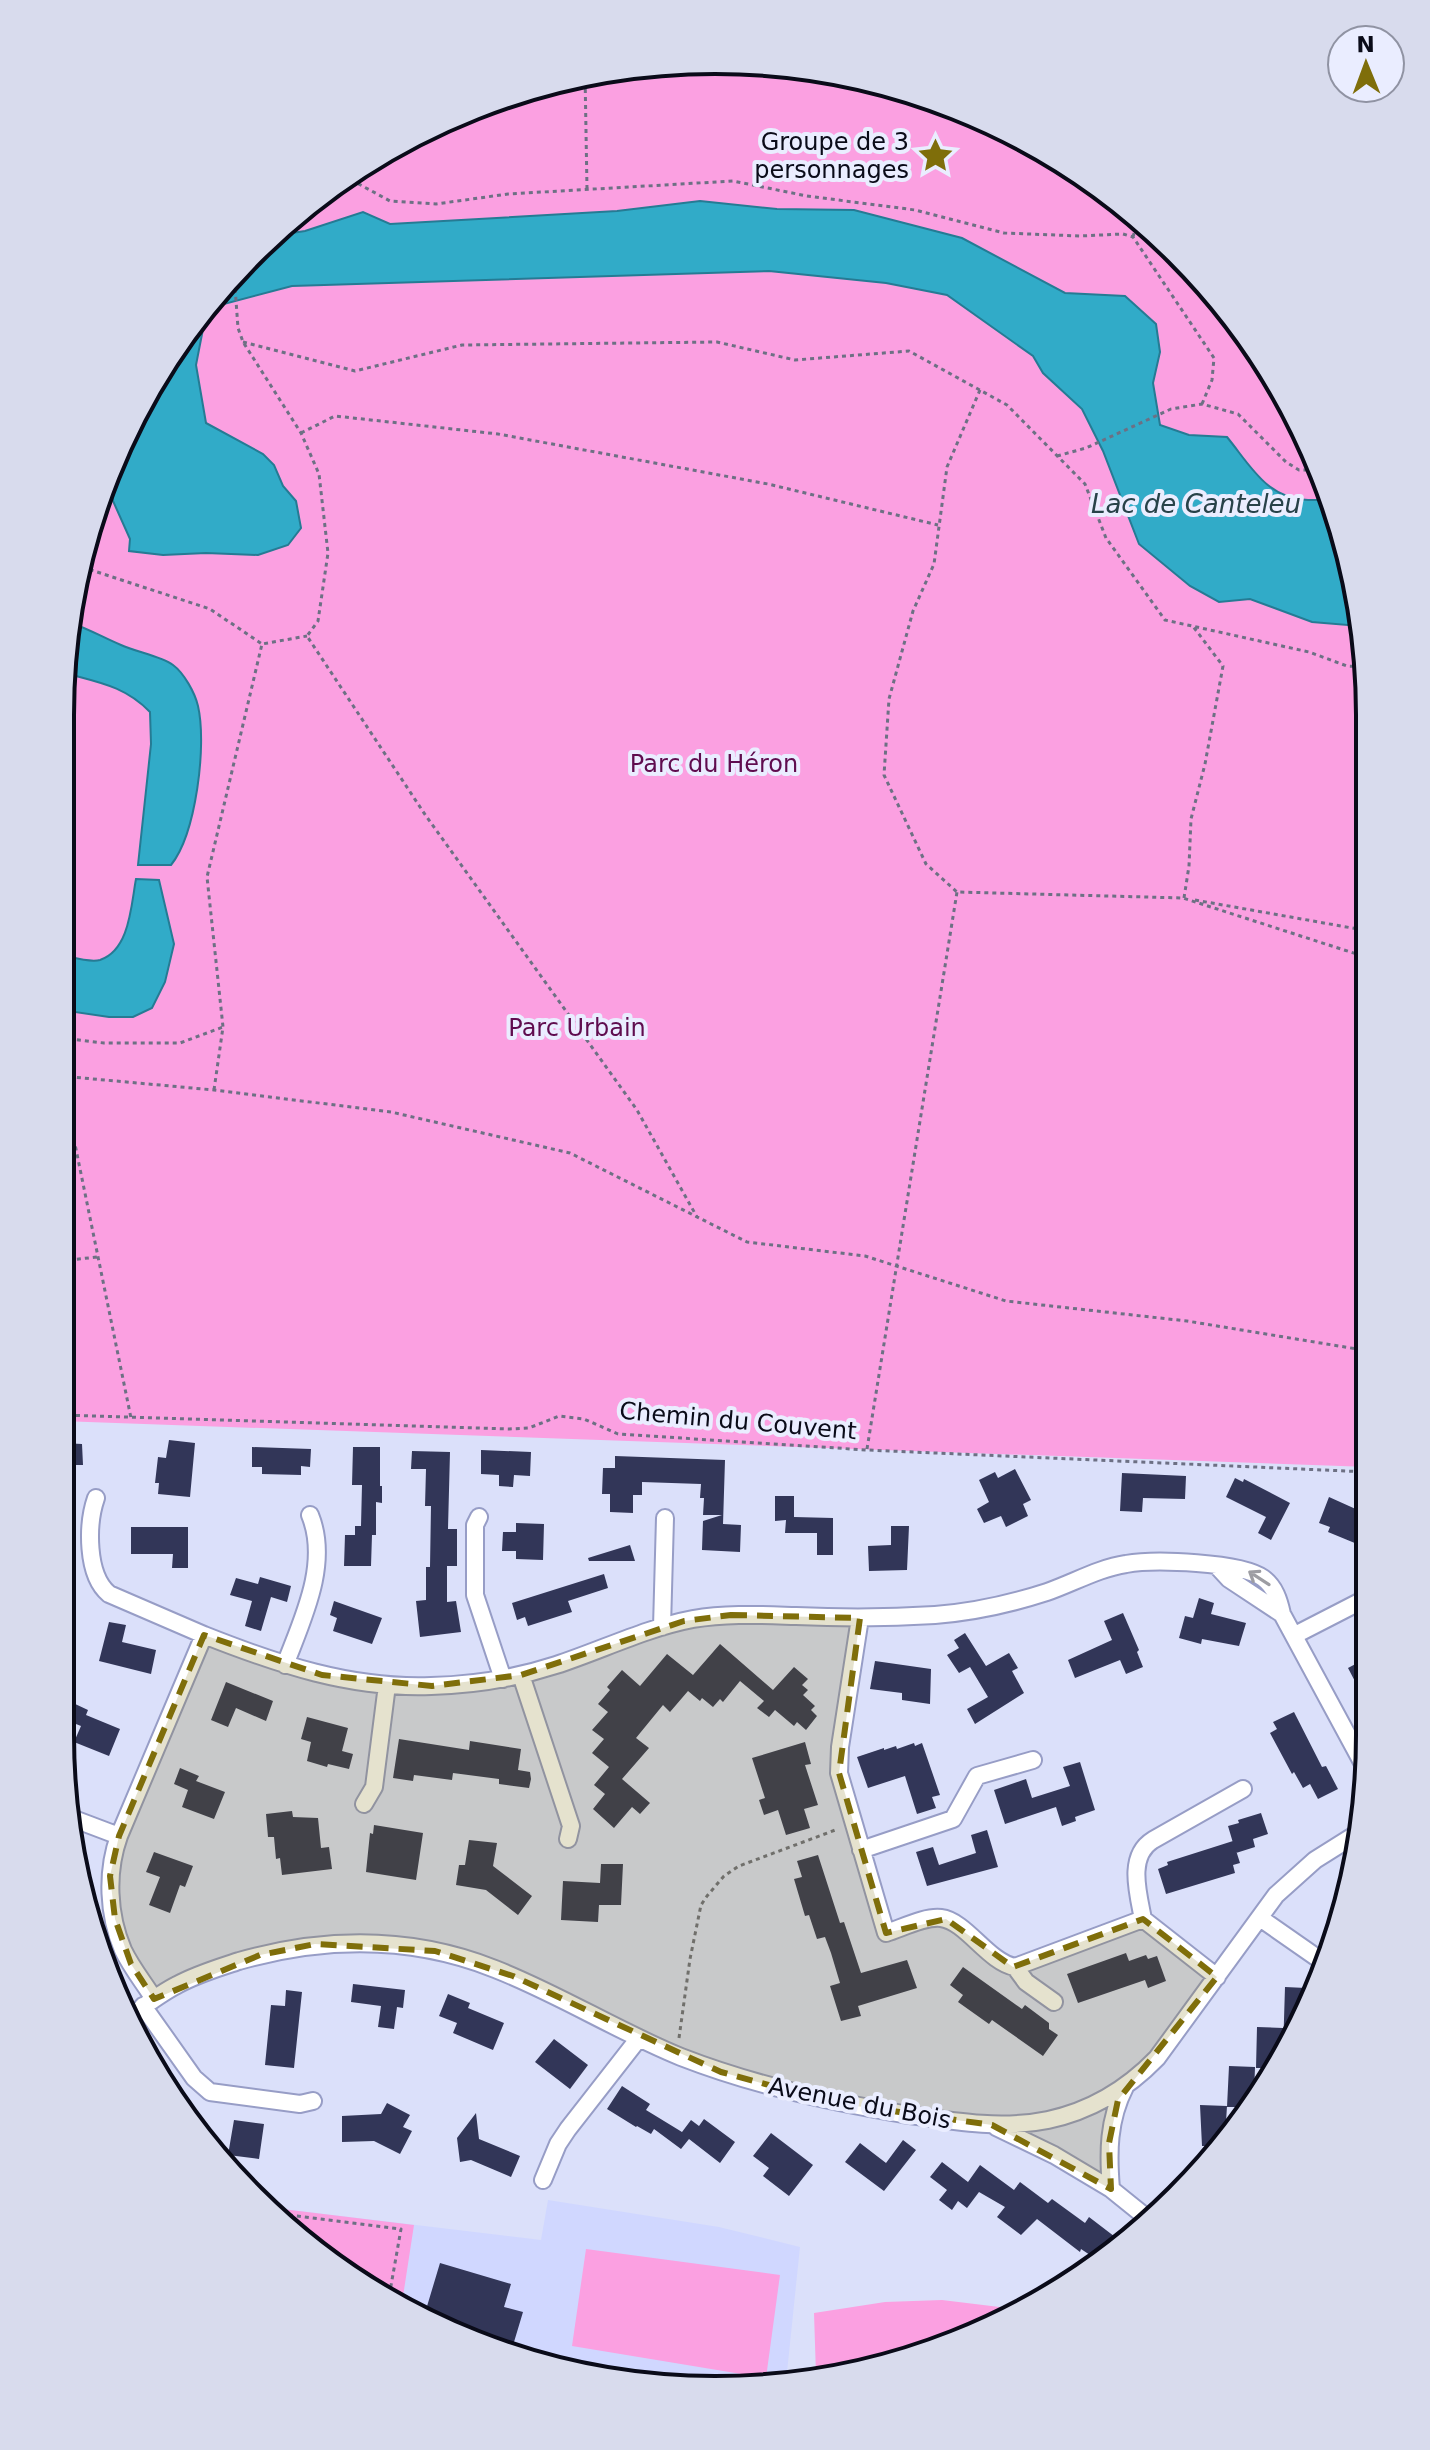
<svg xmlns="http://www.w3.org/2000/svg" width="1430" height="2450" viewBox="0 0 1430 2450" font-family="'DejaVu Sans',sans-serif">
	<style>
		.built { fill: #d0d7ff }
		.green { fill: #fba0e1 }
		.water { fill: #31abc8; stroke: #257b94; stroke-width: 2 }
		.building { fill: #323658 }
		.lines { fill: none; stroke-linecap: round; stroke-linejoin: round }
		.street-casing { stroke: #979dc6; stroke-width: 20 }
		.path { stroke: #6d7084; stroke-width: 3; stroke-dasharray: 4 4; stroke-linecap: butt }
		.street { stroke: #fff; stroke-width: 16 }
		.oneway { stroke: #9d9da3 }
		.marked { fill: #7f6e0a; fill-opacity: 0.2; stroke: #7f6e0a; stroke-width: 6; stroke-dasharray: 16 10; stroke-linejoin: round }
		.labels { text-anchor: middle; stroke-width: 8; stroke-linejoin: round; paint-order: stroke }
		.poi-label { font-size: 24px; fill: #0a0b19; stroke: #eaedff; text-anchor: end }
		.park-label { font-size: 24px; fill: #5f0c4f; stroke: #eaedff }
		.street-label { font-size: 24px; fill: #0a0b19; stroke: #eaedff }
		.water-label { font-size: 26px; font-style: italic; fill: #284249; stroke: #eaedff }
		.rim { fill: none; stroke: #0a0b19; stroke-width: 4 }
	</style>
	<rect width="100%" height="100%" fill="#dbe0fa"/>
	<path class="built" d="M548,2200L719,2227L800,2247L786,2382L757,2389L545,2368L351,2279L274,2208L541,2240Z"/>
	<path class="green" d="M715,60L842,73L965,110L1079,170L1178,252L1282,387L1335,505L1369,672V1467L60,1421L61,672L95,504L170,351L252,252L351,171L464,110L587,73Z
		M274,2208L414,2225L402,2303L351,2279Z
		M586,2249L780,2275L766,2378L572,2346Z
		M942,2300L1016,2309L965,2340L816,2375L814,2313L885,2302Z"/>
	<path class="water" d="M700,201L777,209L854,210L962,238L1065,293L1125,296L1156,324L1160,352L1153,383L1160,425L1189,435L1227,437C1250,465 1267,499 1308,500C1316,500 1324,501 1332,498L1359,626L1312,622L1250,599L1219,602L1190,586L1139,544L1103,451L1082,409L1043,373L1033,356L947,295L886,283L769,271L292,286L220,305L203,329L196,365L206,423L263,454L274,465L283,486L296,501L301,528L288,545L258,555L206,553L163,555L129,551L130,539L113,501L108,477L170,351L252,252L272,236L305,231L363,212L390,224L617,211Z
		M71,623C89,629 104,638 121,645C136,652 161,656 173,665C184,673 195,693 198,706C207,745 196,834 171,865H138L151,744L150,712C124,685 96,682 61,672Z
		M136,879L159,880L174,944L165,982L152,1008L133,1017H109L61,1010V955C72,957 89,963 100,960C130,950 131,905 136,879Z"/>
	<path class="building" d="M169,1440L195,1443L190,1497L158,1494L159,1483H155L158,1457L166,1458Z
		M62,1443L82,1444L83,1465H60Z
		M252,1447L311,1449L310,1467L301,1466V1475L262,1474V1467H252Z
		M353,1447H380V1486H382V1503L376,1502V1535H372L371,1566H344L345,1535H355V1526H361L362,1485H352Z
		M481,1450L531,1452L530,1476L514,1475L513,1487L499,1486V1475L481,1474Z
		M412,1451L450,1452L448,1529H457V1566H447V1602L456,1601L461,1632L420,1637L416,1601L426,1600V1567H430L431,1506H425L426,1469H411Z
		M615,1456L725,1460L723,1524L741,1525L740,1552L702,1550L703,1521L722,1515H703L704,1498H700L701,1484L642,1482V1495H633V1513L610,1512V1494H602L603,1468H615Z
		M1015,1469L1031,1500L1023,1504L1028,1516L1006,1527L1001,1516L984,1523L977,1509L989,1502L979,1480L995,1472L998,1478Z
		M1122,1473L1186,1476L1185,1499L1143,1498L1142,1512L1120,1511Z
		M1235,1478L1243,1482L1244,1479L1290,1503L1271,1540L1258,1533L1266,1517L1226,1497Z
		M775,1496H794V1517L833,1518V1555H817V1533H785L786,1520L775,1521Z
		M1329,1497L1369,1515V1532L1362,1546L1328,1532L1330,1527L1319,1523Z
		M516,1523L544,1524L543,1560L516,1559V1551H502L503,1532H516Z
		M891,1526H909L907,1570L869,1571L868,1546L891,1545Z
		M131,1527H188V1568H172L173,1554H131Z
		M630,1545L635,1561H589L588,1558Z
		M604,1574L608,1588L568,1601L572,1612L528,1626L525,1617L517,1620L512,1603Z
		M260,1577L291,1586L287,1602L271,1597L261,1631L245,1626L252,1601L230,1595L236,1578L258,1584Z
		M1199,1598L1214,1603L1211,1614L1246,1623L1239,1646L1202,1639L1201,1644L1179,1638L1185,1616L1193,1618Z
		M334,1601L382,1618L372,1644L333,1631L337,1618L330,1615Z
		M1123,1613L1139,1650L1137,1652L1143,1667L1126,1674L1120,1660L1075,1678L1068,1660L1112,1640L1104,1621Z
		M109,1622L126,1625L122,1642L156,1650L151,1674L99,1661Z
		M965,1633L986,1666L1009,1653L1018,1668L1012,1671L1024,1693L975,1724L967,1709L988,1697L970,1667L959,1673L947,1655L959,1648L954,1640Z
		M720,1644L773,1690L794,1667L808,1679L802,1685L808,1690L803,1695L815,1706L811,1710L817,1716L806,1730L797,1722L794,1726L775,1710L769,1717L757,1708L764,1701L740,1681L723,1702L720,1699L713,1707L702,1698L700,1701L688,1691L670,1712L663,1705L636,1738L649,1748L622,1779L650,1803L640,1814L632,1807L614,1828L593,1809L605,1794L594,1785L609,1767L592,1753L604,1739L592,1730L608,1712L598,1704L610,1690L607,1687L622,1670L640,1686L667,1654L693,1675Z
		M1363,1660L1369,1671V1708L1348,1668Z
		M875,1661L931,1669L930,1704L902,1700V1693L870,1689Z
		M226,1682L273,1701L266,1721L236,1708L228,1727L211,1720Z
		M73,1703L88,1710L86,1715L120,1729L109,1756L74,1742L81,1726L66,1720Z
		M1294,1712L1322,1767L1326,1766L1338,1789L1318,1799L1310,1784L1303,1788L1294,1772L1292,1774L1270,1733L1277,1729L1273,1722Z
		M307,1717L348,1728L342,1751L353,1754L349,1769L328,1764L327,1767L307,1761L311,1742L301,1739Z
		M399,1739L469,1750L470,1741L521,1749L518,1770L530,1772L531,1779L529,1788L499,1784V1779L453,1773L452,1780L414,1775L413,1781L393,1778Z
		M805,1742L811,1764L805,1765L818,1805L804,1809L810,1828L786,1835L778,1810L764,1815L759,1800L765,1798L752,1758Z
		M914,1743L915,1746L922,1743L940,1795L932,1797L936,1808L917,1814L905,1776L868,1788L857,1757L884,1748V1750L896,1746L897,1749Z
		M1080,1762L1095,1810L1075,1817L1076,1821L1062,1826L1056,1807L1005,1824L994,1790L1026,1779L1032,1798L1070,1786L1063,1767Z
		M180,1768L199,1776L196,1781L225,1792L214,1819L182,1807L188,1790L174,1784Z
		M292,1811L293,1817L318,1818L321,1848L329,1847L332,1869L282,1875L280,1858L276,1859L274,1837H268L266,1814Z
		M1261,1813L1268,1834L1253,1839L1255,1847L1236,1853L1228,1826L1239,1823L1238,1820Z
		M374,1825L423,1833L416,1880L366,1872L370,1833L373,1834Z
		M987,1830L998,1867L927,1886L916,1852L933,1847L939,1865L976,1853L971,1835Z
		M469,1840L497,1843L493,1866L532,1896L518,1915L486,1890L456,1885L459,1865H465Z
		M1233,1841L1240,1863L1233,1865L1235,1873L1166,1894L1158,1869L1168,1865L1167,1862Z
		M154,1852L193,1866L185,1887L180,1885L170,1913L149,1905L160,1877L146,1872Z
		M818,1855L840,1923L844,1922L861,1973L907,1960L917,1988L858,2006L861,2016L841,2021L830,1986L840,1983L831,1953L825,1937L817,1939L809,1915L805,1916L794,1879L802,1877L797,1861Z
		M601,1864H623L621,1905H599L598,1922L561,1920L563,1881L600,1883Z
		M1126,1953L1129,1961L1146,1955L1148,1959L1157,1956L1166,1981L1148,1988L1145,1980L1078,2003L1067,1974Z
		M963,1967L1022,2009L1025,2005L1049,2023V2029L1058,2035L1043,2056L992,2020L989,2024L958,2002L963,1995L950,1985Z
		M353,1984L405,1990L403,2008L397,2007L394,2029L378,2027L381,2006L351,2002Z
		M1285,1987L1306,1988L1305,2006L1283,2052Z
		M286,1990L302,1992L294,2068L265,2065L271,2005L285,2006Z
		M448,1994L470,2003L468,2008L504,2023L493,2050L453,2033L457,2023L439,2016Z
		M1257,2027L1283,2028L1282,2053L1275,2068H1256Z
		M554,2039L588,2065L570,2089L535,2062Z
		M1229,2066L1255,2067L1254,2095H1252L1251,2107H1227Z
		M622,2086L650,2104L646,2110L682,2132L691,2120L699,2126L704,2119L735,2142L720,2163L689,2139L681,2149L654,2129L651,2134L637,2126L636,2127L607,2109Z
		M387,2103L410,2115L403,2127L412,2131L400,2154L374,2141L342,2142V2116L381,2114Z
		M1200,2105L1227,2106L1225,2138L1218,2146H1202Z
		M476,2113L479,2139L520,2156L511,2177L471,2160L460,2162L457,2138Z
		M234,2120L264,2124L259,2159L228,2155Z
		M771,2133L813,2165L789,2196L763,2176L769,2168L753,2156Z
		M903,2140L916,2150L884,2191L845,2162L860,2143L886,2163Z
		M942,2162L968,2182L980,2165L1014,2190L1020,2182L1048,2203L1052,2199L1085,2223L1089,2217L1123,2243L1096,2259L1081,2249L1080,2252L1037,2219L1021,2235L997,2217L1005,2207L979,2192L967,2208L958,2201L952,2210L939,2200L947,2190L930,2177Z
		M440,2263L511,2284L504,2307L523,2312L511,2352L425,2313Z"/>
	<g class="lines">
		<defs>
			<path id="street" d="M96,1498C87,1524 86,1575 109,1594L204,1635
				M479,1517L475,1525V1595L503,1679
				M1217,1566L1229,1579L1282,1614
				M860,1618L840,1747L839,1773L886,1933C902,1928 925,1916 941,1918C966,1921 988,1962 1015,1967L1143,1919L1217,1977
				M662,1627L665,1518
				M1295,1635L1369,1597
				M285,1665C302,1620 330,1564 310,1515
				M521,1675L571,1826L568,1839
				M364,1804L374,1787L387,1685
				M74,1819L119,1836
				M861,1850L953,1819L977,1776L1033,1760
				M1260,1918L1326,1964
				M1143,1919C1138,1893 1127,1856 1153,1840L1243,1789
				M1015,1967L1026,1982L1054,2002
				M154,1999C144,1983 131,1967 123,1950C108,1915 106,1872 119,1836L204,1635C277,1664 351,1689 431,1686C474,1685 516,1678 556,1665C602,1650 646,1628 693,1619C727,1613 762,1615 796,1616C842,1618 888,1618 935,1615C973,1612 1010,1604 1047,1592C1073,1583 1099,1568 1126,1564C1154,1559 1241,1562 1263,1578C1275,1587 1279,1600 1282,1614L1369,1775
				M143,2006L194,2078L210,2092L300,2104L313,2101
				M132,2015C147,2004 161,1993 177,1985C197,1974 218,1968 239,1961C324,1937 412,1936 495,1969C559,1994 617,2031 681,2057C753,2085 827,2101 903,2114C951,2121 1000,2130 1048,2120C1090,2111 1127,2089 1157,2058L1276,1895L1315,1860L1358,1833
				M1125,2087C1108,2120 1108,2153 1111,2189L1147,2218
				M996,2127L1054,2155L1111,2189
				M543,2180L558,2144L568,2129L639,2038"/>
		</defs>
		<use href="#street" class="street-casing"/>
		<path class="path" d="M585,73L587,189
			M344,176L390,201L436,204L508,194L733,181L807,196L915,210L1004,233L1080,236L1123,234L1133,237L1214,358L1212,380L1202,404
			M1133,237L1138,219
			M234,273L238,328L243,342L301,433L319,474L328,553L318,621L307,636L426,816L637,1110L697,1217
			M243,342L355,371L462,345L717,342L795,360L909,351L1007,405L1085,484L1106,538L1165,620L1309,652L1347,666L1368,667
			M980,390L947,467L934,564L913,611L889,699L884,775L926,864L957,892L1183,898L1369,958
			M301,433L335,416L498,434L768,484L938,525
			M1057,456L1086,448L1171,409L1202,404L1238,414L1286,462L1299,470H1319
			M82,567L210,609L262,644
			M1184,898L1189,866L1191,819L1205,764L1223,666L1192,625
			M1195,900L1369,931
			M61,1038L104,1043H180L223,1027
			M61,1076L214,1090L391,1112L570,1153L747,1242L865,1256L1006,1301L1187,1321L1369,1351
			M61,1076L131,1418
			M214,1090L223,1027L207,877L262,644L307,636
			M61,1261L97,1257
			M60,1415L509,1429L529,1428L559,1416L584,1419L618,1434L867,1450L1369,1472
			M867,1449L957,892
			M679,2038L690,1959L701,1905L707,1896L724,1876L739,1866L838,1829
			M281,2214L401,2229L389,2297"/>
		<use href="#street" class="street"/>
	</g>
	<defs><path id="oneway-shaft" d="M-6 0H5M1.5-3L5.5 0L1.5 3" fill="none" stroke-width="1.6" stroke-linecap="round" stroke-linejoin="round" transform="scale(2)"/></defs>
	<use class="oneway" href="#oneway-shaft" transform="translate(1259 1578) rotate(-147)"/>
	<path class="marked" d="M731,1615L860,1618L839,1773L886,1933L946,1919L1013,1967L1143,1919L1217,1977L1118,2100L1109,2143L1111,2189L992,2125L835,2103L721,2072L513,1976L435,1951L315,1944L260,1955L154,1999L131,1964L115,1919L110,1876L119,1836L204,1635L322,1675L432,1686L521,1675L684,1621Z"/>
	<defs>
		<symbol id="sight-bare" viewBox="-9 -9 18 18"><path d="M0-6L1.8-2.2L6-1.7L2.9 1.2L3.7 5.4L0 3.3L-3.7 5.4L-2.9 1.2L-6-1.7L-1.8-2.2Z" fill="#7f6e0a" stroke="#eaedff" stroke-width="2.5" paint-order="stroke"/></symbol>
	</defs>
	<g fill-rule="evenodd">
		<use href="#sight-bare" x="910" y="130" width="51" height="51"/>
	</g>
	<g class="labels">
		<g class="poi-label">
			<text x="909" y="150">Groupe de 3<tspan x="909" dy="28">personnages</tspan></text>
		</g>
		<g class="park-label">
			<text x="714" y="772">Parc du Héron</text>
			<text x="577" y="1036">Parc Urbain</text>
		</g>
		<g class="street-label">
			<text transform="translate(738 1421) rotate(5)" y="8">Chemin du Couvent</text>
			<text transform="translate(860 2103) rotate(11)" y="8">Avenue du Bois</text>
		</g>
		<g class="water-label">
			<text x="1196" y="513">Lac de Canteleu</text>
		</g>
	</g>
	<path d="M0 0H1430V2450H0ZM715 74H715A641 641 0 0 1 1356 715V1735A641 641 0 0 1 715 2376H715A641 641 0 0 1 74 1735V715A641 641 0 0 1 715 74Z" fill="#d8dbed" fill-rule="evenodd"/>
	<path class="rim" d="M715 74H715A641 641 0 0 1 1356 715V1735A641 641 0 0 1 715 2376H715A641 641 0 0 1 74 1735V715A641 641 0 0 1 715 74Z"/>
	<g transform="translate(1366 64) rotate(359)"><circle r="38" fill="#eaedff" stroke="#9093a3" stroke-width="2"/>
	<path d="M0-6L14 30L0 20L-14 30Z" fill="#7f6e0a"/>
	<text y="-12" font-size="22" font-weight="bold" text-anchor="middle" fill="#0a0b19">N</text>
	</g>
</svg>
